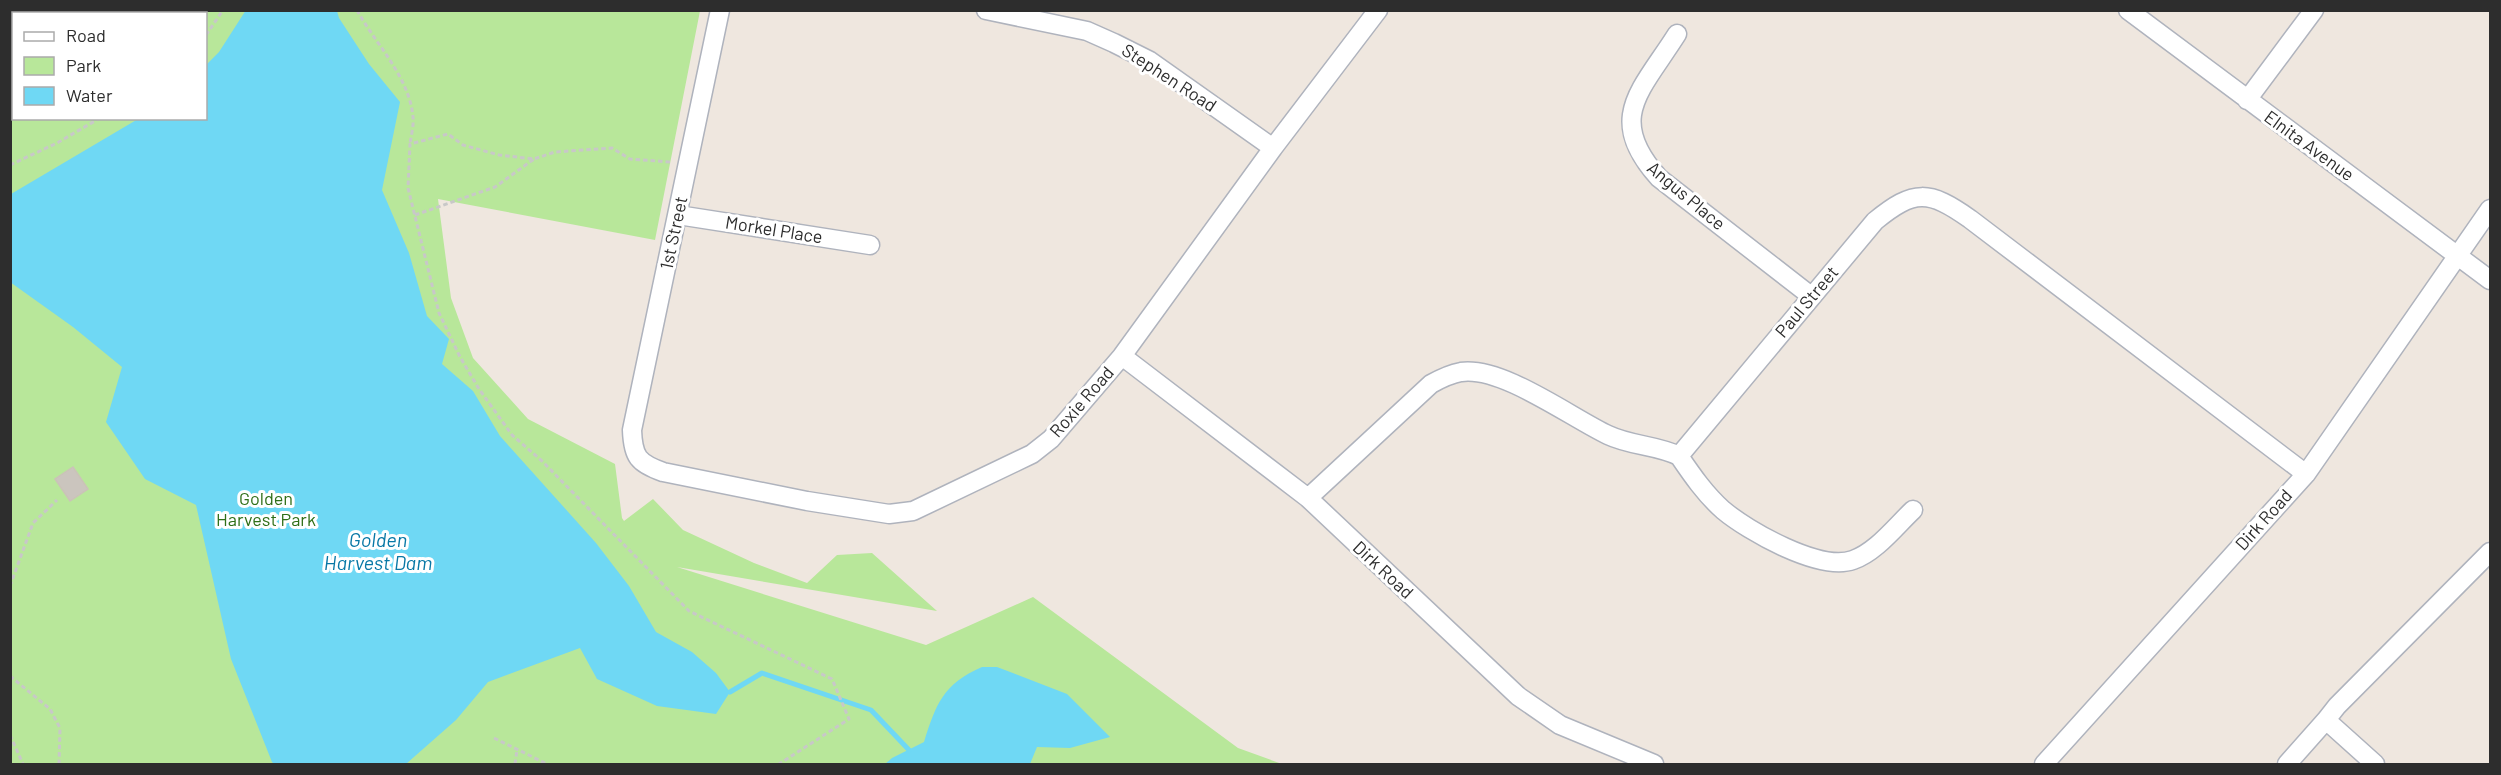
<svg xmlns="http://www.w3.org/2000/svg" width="2501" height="775" viewBox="0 0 2501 775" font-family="Barlow,sans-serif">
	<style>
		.green { fill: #b8e79a; fill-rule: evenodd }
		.water { fill: #6fd8f4 }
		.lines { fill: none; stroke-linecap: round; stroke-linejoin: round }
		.stream { stroke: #6fd8f4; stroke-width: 5 }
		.building { fill: #cbc5be; stroke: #cbc3b8; stroke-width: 1.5 }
		.minor-casing { stroke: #afb3bd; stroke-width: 21 }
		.path { stroke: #c8c8c8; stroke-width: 3; stroke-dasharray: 4.5 3; stroke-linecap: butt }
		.minor { stroke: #fff; stroke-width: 18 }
		.labels { text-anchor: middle; stroke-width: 6; stroke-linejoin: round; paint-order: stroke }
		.street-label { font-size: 18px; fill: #2d2d2d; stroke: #fff }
		.park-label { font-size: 18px; fill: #2f6f18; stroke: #fff }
		.water-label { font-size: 20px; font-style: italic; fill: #0878a6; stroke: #fff }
	</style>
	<rect width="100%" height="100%" fill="#efe7df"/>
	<path class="green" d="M10,11H700L655,240L438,199L451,298L473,358L528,419L615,464L622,518L624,521L653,499L683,530L754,563L807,583L837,555L872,553L937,611L677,567L926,645L1033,597L1238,748L1282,764H11ZM14,14H206V118H14Z"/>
	<path class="water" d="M246,10L337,11L339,18L369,64L400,102L382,190L409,253L427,316L449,339L442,364L473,391L500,436L596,543L629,586L656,632L692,652L716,673L730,692L716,714L657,706L597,679L580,648L488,682L456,720L406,764H274L272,762L231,659L196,505L145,479L106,422L122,367L73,327L10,282L11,194L138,119L206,118V65L219,52Z
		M982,667H997L1067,694L1110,737L1070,748L1037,747L1030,764H885L892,758L924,742C936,704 943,684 982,667Z"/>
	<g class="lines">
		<path class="stream" d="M730,692L762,673L871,710L909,750"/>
	</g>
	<path class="building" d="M73,467L88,489L70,501L55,479Z"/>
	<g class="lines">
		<defs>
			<path id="minor" d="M720,10L632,430C633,457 638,463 663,472L807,501L889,514L913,511L1032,454L1051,439L1122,356L1273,148L1378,10
				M986,10L1087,31L1114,43L1150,61L1273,148
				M2128,10L2490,280
				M1677,34C1641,91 1605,118 1659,178L1811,296
				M2247,100L2314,10
				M678,215L870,245
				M1122,356L1308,498L1518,696L1560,725L1654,764
				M1679,456C1692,475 1705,494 1723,510C1748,531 1820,572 1853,560C1876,552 1895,527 1913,510
				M1308,498L1431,384C1440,379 1450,374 1461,372C1502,366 1570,417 1608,435C1631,446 1657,445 1679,456L1875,221C1914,189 1929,190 1970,219L2306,474
				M2044,764L2306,474L2490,209
				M2287,764L2326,720
				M2375,764L2326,720L2337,706L2490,552"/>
		</defs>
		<use href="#minor" class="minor-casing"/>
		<path class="path" d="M357,10C376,45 409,76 413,117C414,125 411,136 410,144
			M206,35L223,10
			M670,162L630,159L612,148L555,152L534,159L499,155L463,145L448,134L410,144L408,188L439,313L460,357L479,389L512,435L542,461L689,611L832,679L849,719L779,764
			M10,165L57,143L100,118
			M415,215L495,187L534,159
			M10,586L33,523L57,500
			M10,676L50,709L60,728L59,764
			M10,735L23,764
			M494,738L547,764
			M515,764L517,750"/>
		<use href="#minor" class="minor"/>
	</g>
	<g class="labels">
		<g class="street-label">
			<text transform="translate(1169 78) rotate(33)" y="6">Stephen Road</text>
			<text transform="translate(2309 146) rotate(36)" y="6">Elnita Avenue</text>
			<text transform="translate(1686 196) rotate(40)" y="6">Angus Place</text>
			<text transform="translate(774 230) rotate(9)" y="6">Morkel Place</text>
			<text transform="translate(674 233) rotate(-78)" y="6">1st Street</text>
			<text transform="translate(1807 302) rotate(-50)" y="6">Paul Street</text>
			<text transform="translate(1082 402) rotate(-49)" y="6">Roxie Road</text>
			<text transform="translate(2264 520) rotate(-48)" y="6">Dirk Road</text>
			<text transform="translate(1383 570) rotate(43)" y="6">Dirk Road</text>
		</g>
		<g class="park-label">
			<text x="266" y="505">Golden<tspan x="266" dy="21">Harvest Park</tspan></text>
		</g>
		<g class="water-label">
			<text x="378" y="547">Golden<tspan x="378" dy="23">Harvest Dam</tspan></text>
		</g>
	</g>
	<rect width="2501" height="775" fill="none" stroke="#2d2d2d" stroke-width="24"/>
	<rect x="12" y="12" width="195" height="108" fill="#ffffff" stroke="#ababab" stroke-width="1.5"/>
	<rect x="24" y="32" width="30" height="9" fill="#ffffff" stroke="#ababab" stroke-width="1.5"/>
	<text x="66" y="42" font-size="18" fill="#2d2d2d">Road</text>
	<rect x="24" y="57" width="30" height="18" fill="#b8e79a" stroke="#ababab" stroke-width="1.5"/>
	<text x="66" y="72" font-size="18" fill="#2d2d2d">Park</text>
	<rect x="24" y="87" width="30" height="18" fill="#6fd8f4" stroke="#ababab" stroke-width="1.5"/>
	<text x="66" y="102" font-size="18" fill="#2d2d2d">Water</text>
</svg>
